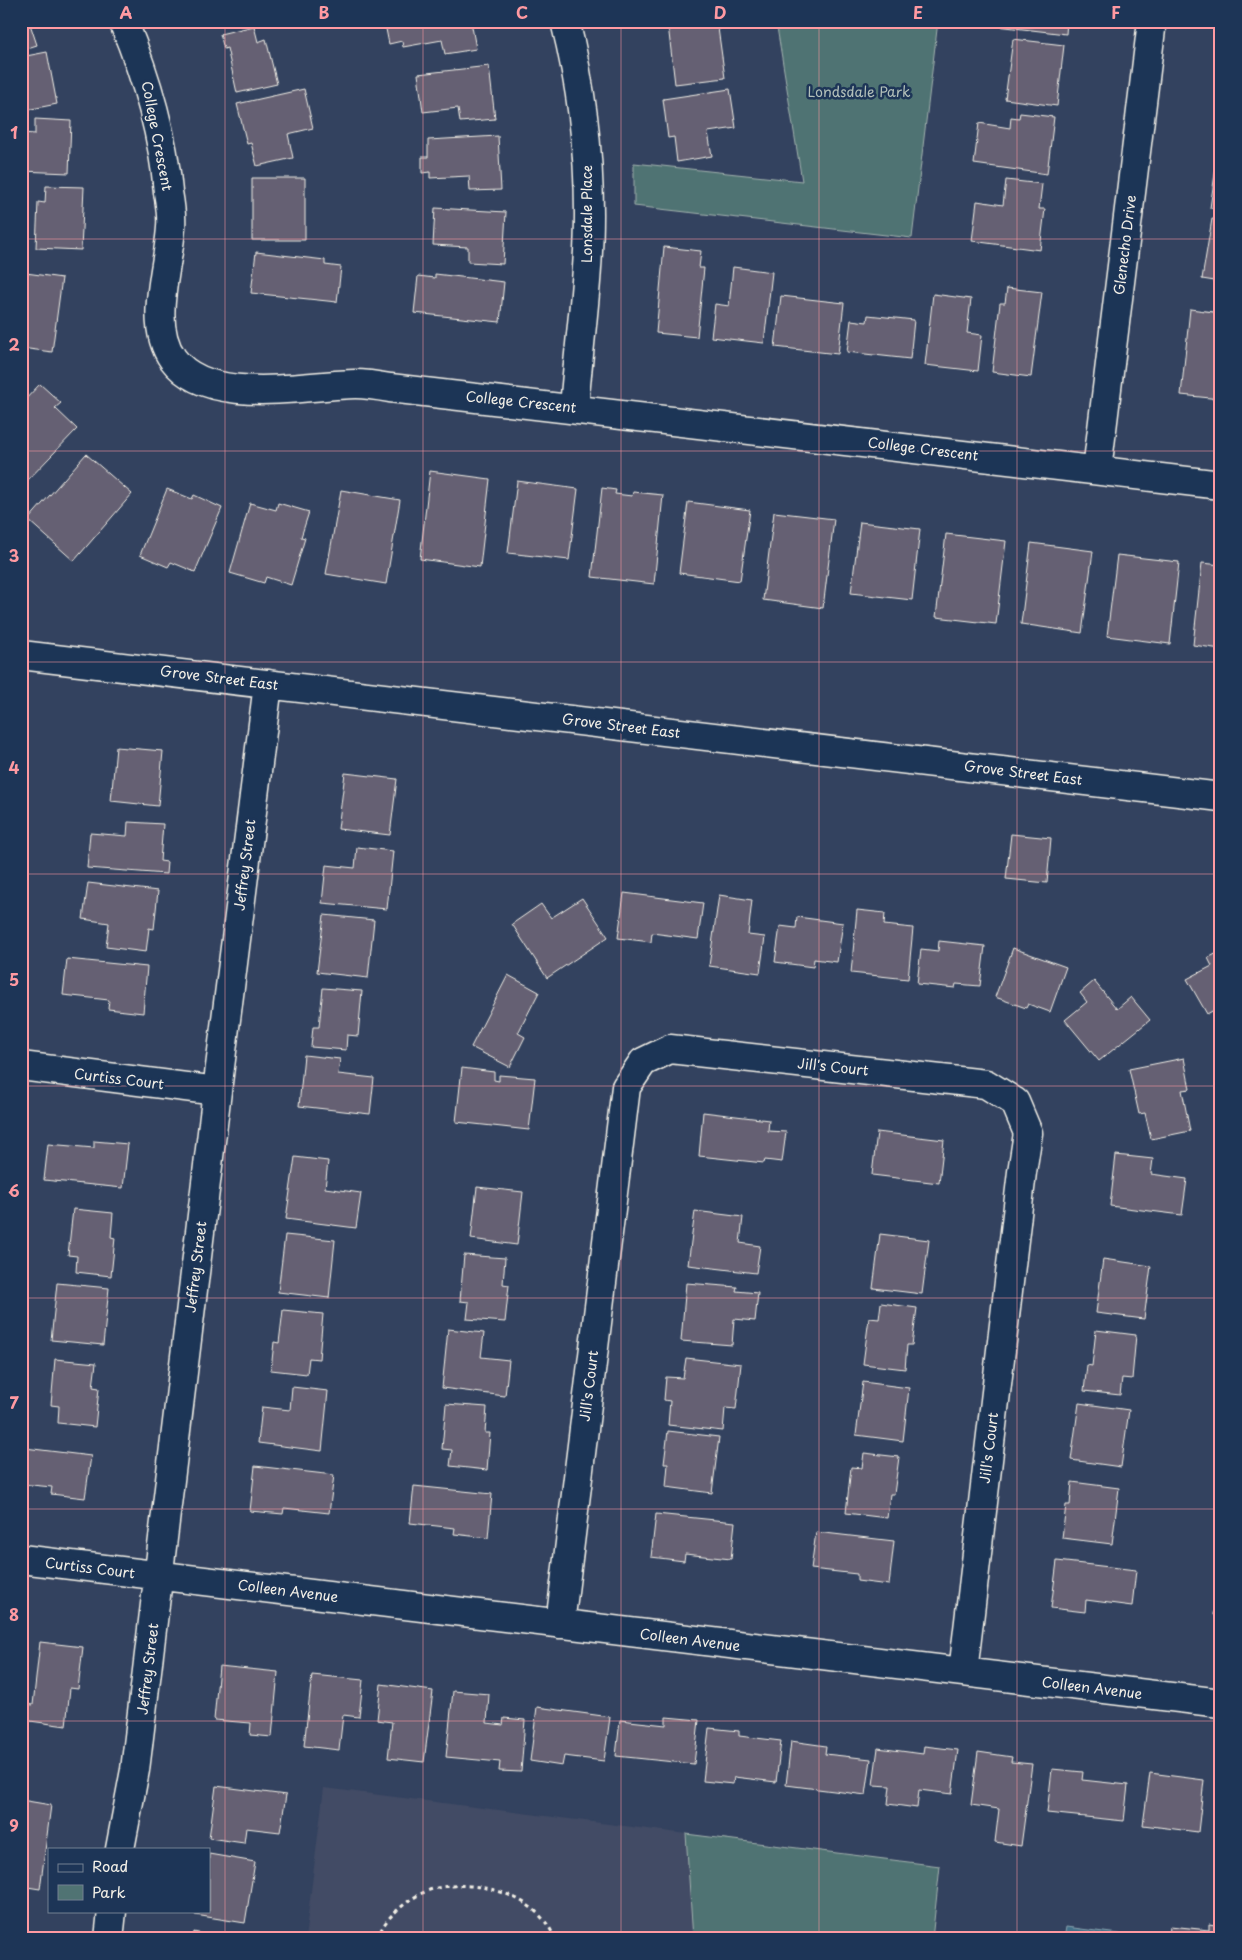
<svg xmlns="http://www.w3.org/2000/svg" width="1242" height="1960" viewBox="0 0 1242 1960" font-family="'Playpen Sans',sans-serif">
	<style>
		.built { fill: #424b65 }
		.green { fill: #507373; stroke: #a2b2ae }
		.water { fill: #436f88; stroke: #8aa3ae }
		.building { fill: #656073; stroke: #f4f1e8 }
		.lines { fill: none; stroke-linecap: round; stroke-linejoin: round }
		.minor-casing { stroke: #f4f1e8; stroke-width: 31 }
		.path { stroke: #f4f1e8; stroke-width: 3; stroke-dasharray: 4 4; stroke-linecap: butt }
		.minor { stroke: #1d3557; stroke-width: 28 }
		.grid { fill: none; stroke: #ff9aa2; stroke-width: 1; stroke-opacity: 0.55 }
		.labels { text-anchor: middle; stroke-width: 5; stroke-linejoin: round; paint-order: stroke }
		.park-label { font-size: 14px; fill: #b2bfb9; stroke: #1d3557 }
		.street-label { font-size: 14px; fill: #f4f1e8; stroke: #1d3557 }
		.neatline { fill: none; stroke: #ff9aa2; stroke-width: 2 }
		.grid-label { font-size: 16px; text-anchor: middle; font-weight: bold; fill: #ff9aa2 }
	</style>
	<rect width="100%" height="100%" fill="#33425f"/>
	<filter id="ink" filterUnits="userSpaceOnUse"><feTurbulence type="fractalNoise" baseFrequency=".02" numOctaves="2"/><feDisplacementMap in="SourceGraphic" scale="10" xChannelSelector="R" yChannelSelector="G"/><feConvolveMatrix kernelMatrix="1 2 1 2 8 2 1 2 1" color-interpolation-filters="sRGB"/></filter>
	<g filter="url(#ink)">
		<path class="built" d="M324,1788L940,1866L932,1939H305Z"/>
		<path class="green" d="M776,21H938L912,238L634,206V163L802,181Z
			M686,1834L940,1866L932,1939H693Z"/>
		<path class="water" d="M1066,1927L1126,1935L1125,1939H1064Z"/>
		<path class="building" d="M21,21H29L37,45L21,50Z
			M398,21H471L476,49L445,54L442,40L403,47L402,41L389,44L385,24Z
			M694,21H717L725,78L675,84L668,25Z
			M998,21H1067L1066,34L997,26Z
			M254,26L258,42L266,39L277,84L237,93L227,48L224,49L220,34Z
			M1013,39L1064,45L1057,106L1005,99Z
			M47,52L57,104L21,111V57Z
			M489,66L495,119L460,122L458,108L423,112L418,74Z
			M304,89L313,128L288,134L293,158L257,166L251,143L247,144L237,104Z
			M730,89L736,128L708,132L712,156L677,162L674,137L668,138L663,99Z
			M1020,113L1054,117L1047,174L974,164L979,123L1010,128L1011,117L1019,118Z
			M35,119L71,121L69,173L21,171V133L35,134Z
			M498,136L501,190L470,191L469,176L430,178V172L422,173V157H428V140Z
			M1218,153L1221,154V209L1210,208Z
			M252,178H305V240H252Z
			M1006,180L1042,184L1039,209H1045L1040,250L972,241L977,201L1003,205Z
			M46,186L84,187L81,250L36,248L38,202L45,203Z
			M435,208L506,212L503,264L468,262V247L433,245Z
			M1212,219L1221,220V282L1202,279Z
			M664,247L701,251L699,268H704L697,337L656,333Z
			M256,252L325,260V265L341,267L337,302L251,293Z
			M733,267L772,272L764,343L711,337L715,304L729,306Z
			M26,273L62,278L52,352L21,348V286L24,287Z
			M435,274L504,282L500,322L414,313L418,276L435,278Z
			M1007,288L1042,292L1031,377L992,372L1000,303H1005Z
			M933,294L971,299L967,333L982,335L978,371L925,365Z
			M781,296L844,303L838,354L775,347Z
			M1190,309L1221,313L1220,399L1181,395Z
			M868,315L914,320L910,359L847,352L851,320L867,322Z
			M40,384L61,403L55,408L77,429L24,484L21,481V404Z
			M86,454L132,494L74,561L28,520Z
			M430,471L490,479L480,567L420,559Z
			M517,481L578,489L569,560L508,553Z
			M602,488L616,490L615,494L632,496L633,492L663,495L654,584L592,577Z
			M167,489L192,499L194,495L222,508L195,572L171,562L168,567L140,555Z
			M341,490L400,500L386,584L326,574Z
			M688,502L750,510L740,581L679,573Z
			M250,503L276,510L278,503L309,512L301,537L305,538L291,585L266,577L264,583L230,573Z
			M774,512L834,519L823,608L763,600Z
			M860,522L920,529L912,600L851,593Z
			M946,534L1006,541L996,624L936,617Z
			M1031,543L1093,551L1082,633L1021,624Z
			M1117,555L1179,562L1170,644L1107,636Z
			M1202,563L1221,565V649L1193,645Z
			M116,747L163,751L158,806L111,801Z
			M345,773L397,779L390,835L338,829Z
			M128,822L163,824L160,861L167,862L166,874L87,868L90,833L127,836Z
			M1011,834L1051,838L1047,883L1006,879Z
			M357,847L393,851L387,909L322,903L326,865L355,868Z
			M21,866L27,867L23,919H21Z
			M88,883L158,891L154,929L149,928L146,952L106,947L109,923L83,919Z
			M624,893L703,903L698,939L652,933L651,942L618,938Z
			M719,895L752,900L748,935L765,937L760,973L709,966Z
			M582,898L608,937L547,978L512,924L541,904L551,918Z
			M857,910L885,913L884,925L913,928L908,979L851,973Z
			M324,915L374,920L368,978L317,972Z
			M797,917L843,923L837,962L814,959L813,967L775,962L780,926L796,928Z
			M939,941L985,946L980,986L956,984L955,988L917,984L921,949L938,951Z
			M1013,948L1066,967L1050,1012L1028,1004L1026,1008L995,997Z
			M1221,951V1006L1207,1014L1187,979L1212,966L1208,958Z
			M67,959L147,967L143,1013L108,1009L109,1000L63,995Z
			M508,975L539,992L518,1033L525,1037L510,1067L471,1047Z
			M1094,981L1117,1009L1131,997L1150,1020L1099,1061L1065,1020L1087,1002L1080,993Z
			M323,988L362,991L358,1036L347,1035L346,1050L311,1047L313,1027H319Z
			M304,1055L340,1059L338,1074L374,1078L370,1114L299,1106Z
			M1184,1058L1190,1089L1182,1090L1190,1131L1151,1139L1145,1113L1139,1114L1129,1069Z
			M462,1068L494,1072V1080L499,1081V1075L535,1078L529,1130L456,1122Z
			M703,1112L769,1120L768,1131L786,1132L782,1162L765,1160L764,1163L699,1156Z
			M877,1132L944,1140L939,1183L872,1175Z
			M94,1141L128,1144L123,1188L44,1180L48,1144L94,1148Z
			M1116,1155L1153,1159L1151,1174L1187,1179L1182,1215L1110,1206Z
			M295,1157L328,1161L325,1188L361,1193L356,1228L286,1219Z
			M477,1187L523,1192L517,1245L471,1239Z
			M73,1209L113,1213L111,1237L115,1238L111,1276L76,1272L77,1256L68,1255Z
			M695,1211L743,1217L740,1243L760,1246L756,1273L688,1265Z
			M880,1234L929,1240L922,1294L873,1288Z
			M285,1235L335,1240L329,1298L278,1292Z
			M464,1255L505,1258L503,1284L509,1285L505,1322L467,1319L469,1302L460,1301Z
			M1103,1259L1151,1266L1144,1319L1096,1313Z
			M57,1283L109,1288L103,1345L51,1340Z
			M686,1283L737,1287L736,1291L758,1293L755,1321L734,1319L732,1345L681,1341Z
			M881,1303L917,1308L912,1345H907L905,1369L863,1364L869,1318L879,1319Z
			M283,1310L323,1314L319,1359L309,1358L307,1374L271,1370L274,1342L279,1343Z
			M448,1329L484,1333L481,1357L509,1360L505,1396L442,1388Z
			M1096,1330L1136,1335L1132,1379L1122,1378L1120,1395L1084,1391L1087,1365L1092,1366Z
			M686,1358L741,1364L736,1409L725,1408L723,1431L668,1425L670,1401L664,1400L666,1377L683,1378Z
			M55,1359L96,1363L93,1387L99,1388L95,1427L58,1423L59,1406L51,1405Z
			M863,1382L909,1388L903,1441L856,1435Z
			M292,1387L328,1391L322,1451L258,1443L262,1407L290,1410Z
			M1079,1403L1129,1410L1121,1467L1071,1460Z
			M446,1404L487,1407L485,1433H490L487,1470L450,1466L452,1450L442,1449Z
			M668,1431L719,1437L712,1493L666,1487L668,1464H664Z
			M21,1439H26L25,1448L91,1456L85,1498L51,1494L52,1487L21,1484Z
			M864,1453L899,1457L894,1494H890L887,1518L846,1513L851,1467L862,1468Z
			M255,1466L334,1475L329,1513L284,1508L283,1514L250,1511Z
			M1072,1482L1119,1488L1112,1544L1062,1538L1066,1505H1070Z
			M414,1486L492,1494L488,1538L454,1534L455,1528L410,1523Z
			M656,1514L735,1522L731,1559L685,1554L684,1561L651,1557Z
			M816,1532L894,1541L889,1585L857,1581V1574L811,1569Z
			M1057,1561L1136,1570L1132,1606L1086,1600L1085,1612L1051,1608Z
			M1217,1579H1221V1616L1213,1615Z
			M40,1642L83,1647L78,1689L70,1688L66,1726L30,1721V1719L22,1718L24,1704L33,1705Z
			M219,1666L278,1672L272,1737L250,1735L251,1723L214,1720Z
			M312,1675L363,1680L359,1717L343,1715L339,1750L304,1746Z
			M381,1684L433,1691L424,1762L388,1758L392,1722L377,1720Z
			M453,1691L489,1694L487,1723L503,1725L504,1718L525,1720L521,1772L499,1771L500,1762L446,1757Z
			M537,1707L610,1717L604,1761L564,1756L562,1766L530,1761Z
			M666,1717L699,1720L694,1764L616,1756L620,1720L666,1725Z
			M709,1728L739,1731V1736L781,1741L776,1782L734,1777L733,1784L703,1781Z
			M791,1741L826,1746L825,1754L871,1759L866,1795L786,1785Z
			M924,1746L958,1750L952,1794L919,1790L917,1808L888,1804L890,1786L873,1785L878,1748L923,1754Z
			M978,1752L1012,1757L1011,1762L1032,1764L1021,1846L995,1842L999,1809L971,1805Z
			M1052,1769L1083,1772L1082,1780L1128,1785L1124,1821L1047,1813Z
			M1150,1773L1204,1780L1198,1832L1143,1825Z
			M216,1786L286,1795L280,1832L246,1828L244,1843L209,1838Z
			M21,1800L51,1805L40,1889L21,1886Z
			M209,1854L255,1862L245,1923L195,1915L196,1911H209Z
			M1209,1924L1221,1926V1939H1156V1936L1169,1937L1170,1926L1209,1930Z
			M194,1932L198,1933L247,1939H193Z"/>
		<g class="lines">
			<defs>
				<path id="minor" d="M123,21C146,76 163,132 168,192C170,203 172,216 171,227C169,267 147,323 173,359C208,407 304,385 355,384C367,384 379,386 390,388C667,418 944,451 1221,485
					M565,21C581,84 589,149 589,214C589,279 579,343 574,408
					M1097,470L1152,21
					M21,655L1221,797
					M21,1066L217,1091
					M21,1559L1221,1703
					M560,1624L626,1087L643,1062L670,1049L986,1084L1015,1102L1028,1133L1022,1172L963,1672
					M120,1849L135,1770L217,1091L268,684
					M109,1939L112,1911"/>
			</defs>
			<use href="#minor" class="minor-casing"/>
			<path class="path" d="M378,1939C381,1926 390,1916 400,1908C410,1899 423,1891 437,1888C479,1879 538,1895 555,1939"/>
			<use href="#minor" class="minor"/>
		</g>
	</g>
	<path class="grid" d="M225,21V1939M423,21V1939M621,21V1939M819,21V1939M1017,21V1939M21,239H1221M21,451H1221M21,662H1221M21,874H1221M21,1086H1221M21,1298H1221M21,1509H1221M21,1721H1221"/>
	<g class="labels">
		<g class="park-label">
			<text x="859" y="97">Londsdale Park</text>
		</g>
		<g class="street-label">
			<text transform="translate(157 136) rotate(79)" y="5">College Crescent</text>
			<text transform="translate(587 214) rotate(-90)" y="5">Lonsdale Place</text>
			<text transform="translate(1125 245) rotate(-83)" y="5">Glenecho Drive</text>
			<text transform="translate(521 402) rotate(6)" y="5">College Crescent</text>
			<text transform="translate(923 449) rotate(7)" y="5">College Crescent</text>
			<text transform="translate(219 678) rotate(7)" y="5">Grove Street East</text>
			<text transform="translate(621 726) rotate(7)" y="5">Grove Street East</text>
			<text transform="translate(1023 773) rotate(7)" y="5">Grove Street East</text>
			<text transform="translate(245 865) rotate(-83)" y="5">Jeffrey Street</text>
			<text transform="translate(833 1067) rotate(6)" y="5">Jill's Court</text>
			<text transform="translate(119 1079) rotate(7)" y="5">Curtiss Court</text>
			<text transform="translate(196 1267) rotate(-83)" y="5">Jeffrey Street</text>
			<text transform="translate(589 1386) rotate(-83)" y="5">Jill's Court</text>
			<text transform="translate(989 1448) rotate(-83)" y="5">Jill's Court</text>
			<text transform="translate(90 1568) rotate(7)" y="5">Curtiss Court</text>
			<text transform="translate(288 1591) rotate(7)" y="5">Colleen Avenue</text>
			<text transform="translate(690 1640) rotate(7)" y="5">Colleen Avenue</text>
			<text transform="translate(148 1669) rotate(-83)" y="5">Jeffrey Street</text>
			<text transform="translate(1092 1688) rotate(7)" y="5">Colleen Avenue</text>
		</g>
	</g>
	<rect width="1242" height="1960" fill="none" stroke="#1d3557" stroke-width="55"/>
	<rect x="48" y="1848" width="162" height="65" fill="#1d3557" stroke="#738091"/>
	<rect x="58" y="1864" width="25" height="8" fill="#1d3557" stroke="#738091"/>
	<text x="92" y="1872" font-size="15" fill="#f4f1e8">Road</text>
	<rect x="58" y="1885" width="25" height="15" fill="#507373" stroke="#738091"/>
	<text x="92" y="1898" font-size="15" fill="#f4f1e8">Park</text>
	<rect x="28" y="28" width="1186" height="1904" class="neatline"/>
	<g class="grid-label">
		<text x="126" y="19">A</text>
		<text x="324" y="19">B</text>
		<text x="522" y="19">C</text>
		<text x="720" y="19">D</text>
		<text x="918" y="19">E</text>
		<text x="1116" y="19">F</text>
		<text x="14" y="139">1</text>
		<text x="14" y="351">2</text>
		<text x="14" y="562">3</text>
		<text x="14" y="774">4</text>
		<text x="14" y="986">5</text>
		<text x="14" y="1197">6</text>
		<text x="14" y="1409">7</text>
		<text x="14" y="1621">8</text>
		<text x="14" y="1832">9</text>
	</g>
</svg>
